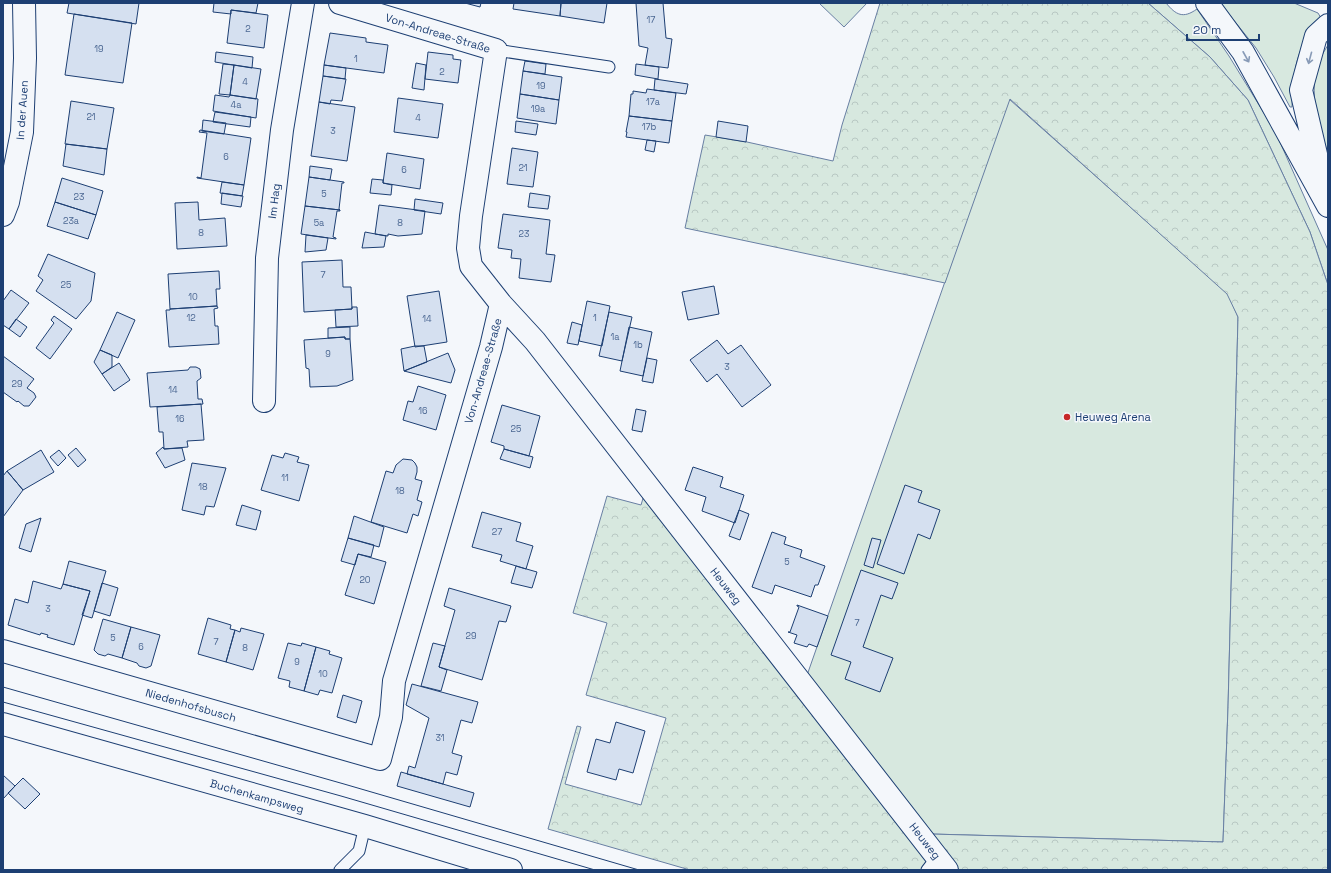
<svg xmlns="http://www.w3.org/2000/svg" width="1331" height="873" viewBox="0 0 1331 873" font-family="'Space Grotesk',sans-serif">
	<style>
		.grass { fill: #d7e8df; stroke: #687fa3 }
		.forest { fill: url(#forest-crowns); stroke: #687fa3 }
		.building { fill: #d5e0f0; stroke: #1d3f73 }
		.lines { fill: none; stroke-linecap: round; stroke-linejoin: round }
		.lane-casing { stroke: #1d3f73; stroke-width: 13 }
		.street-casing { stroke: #1d3f73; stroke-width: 24 }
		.secondary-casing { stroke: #1d3f73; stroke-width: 24 }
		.highway-casing { stroke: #1d3f73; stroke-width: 24 }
		.lane { stroke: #f4f7fb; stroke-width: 11 }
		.street { stroke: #f4f7fb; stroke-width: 22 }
		.secondary { stroke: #f4f7fb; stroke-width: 22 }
		.highway { stroke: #f4f7fb; stroke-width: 22 }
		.tram { stroke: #1d3f73; stroke-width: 1 }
		.oneway { stroke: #889bb7 }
		.poi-dot { fill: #c62828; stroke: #f4f7fb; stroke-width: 1.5 }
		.labels { text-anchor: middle; stroke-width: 3; stroke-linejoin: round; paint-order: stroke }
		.number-label { font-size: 9px; fill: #4b6792 }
		.street-label { font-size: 11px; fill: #1d3f73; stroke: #f4f7fb }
		.poi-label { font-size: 11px; fill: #1d3f73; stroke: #f4f7fb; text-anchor: start }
	</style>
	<defs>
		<pattern id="forest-crowns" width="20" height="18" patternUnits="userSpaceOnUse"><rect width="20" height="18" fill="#d7e8df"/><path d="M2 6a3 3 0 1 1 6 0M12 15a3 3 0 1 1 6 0" fill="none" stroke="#b8c8c3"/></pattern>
	</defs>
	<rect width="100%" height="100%" fill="#f4f7fb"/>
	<path class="grass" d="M819,3H867L844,27Z
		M1148,3H1166C1176,15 1183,19 1197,9L1229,56L1275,131L1328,250V285L1310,232L1248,100L1210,57Z
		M1220,3H1294L1318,13L1321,18C1296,47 1293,70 1292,107H1290L1274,77L1256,48Z
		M1328,45V153C1318,126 1308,91 1319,61C1321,56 1325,50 1328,45Z
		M1009,99L1228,294L1238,317L1228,708L1223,842L931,834L805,681Z"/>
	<path class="forest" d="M880,3H1148L1210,57L1248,100L1310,232L1328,285V870H959L931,834L1223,842L1228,708L1238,317L1227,294L1010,99L945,283L685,228L705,135L747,142L833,161L842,125Z
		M644,495L934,870H690L548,829L577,726L581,727L565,784L641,805L666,718L586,695L607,623L573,613L607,496L641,505Z"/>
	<path class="building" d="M69,3H139L136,24L67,13Z
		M214,3H258L256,13L231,10V14L213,12Z
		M465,3H481L480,7Z
		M514,3H561L560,16L513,9Z
		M561,3H607L604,23L560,16Z
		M636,3H663L666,38L672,39L668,68L645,65L648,48L639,46Z
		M231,10L268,15L264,48L227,43Z
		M74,14L132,23L123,83L65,75Z
		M330,33L366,38V42L388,45L384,73L324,65Z
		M216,52L253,57L252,68L215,62Z
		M428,52L453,55V59L461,60L458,83L425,79Z
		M525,61L546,64L545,74L523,71Z
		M416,63L426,65L424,90L412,88Z
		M223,64L234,65L230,95L219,94Z
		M636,64L659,67L658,79L635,75Z
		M234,65L261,69L256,99L230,95Z
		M324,65L346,68L345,79L323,76Z
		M523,71L562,77L559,100L520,94Z
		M323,76L346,79L342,101L331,100L330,104L319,102Z
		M655,79L688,84L686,94L654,90Z
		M647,89L676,93L672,121L629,116L631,94H633V91L646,93Z
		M520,94L559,100L556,124L517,118Z
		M215,95L229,97L230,95L258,99L256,118L213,111Z
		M398,98L443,104L438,138L394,132Z
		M71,101L114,108L107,149L65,144Z
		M319,102L355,107L347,161L311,156Z
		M215,112L251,117L250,127L213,122Z
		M629,116L672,121L669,143L626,137L627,132H626Z
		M203,120L226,123L224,134L202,131Z
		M516,121L538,124L536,135L515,132Z
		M718,121L748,126L746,142L716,137Z
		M200,130L251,138L244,185L197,178V177L201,178L207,133L199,132Z
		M647,140L656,141L654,152L645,150Z
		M66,144L107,149L104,175L63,166Z
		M512,148L538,152L533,187L507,184Z
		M387,153L424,159L420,189L383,183Z
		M310,166L332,169L330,180L309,177Z
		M309,177L344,182V183H342L339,209L340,210L305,206Z
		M62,178L103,191L96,215L55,202Z
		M372,179L383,180V183L392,185L391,195L370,193Z
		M222,182L244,185L242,196L220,193Z
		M222,193L243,196L241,207L221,204Z
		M530,193L550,196L548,209L528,207Z
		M415,199L443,203L441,214L414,210Z
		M55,202L96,215L88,239L47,226Z
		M198,202L199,220L225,218L227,246L177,249L175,203Z
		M379,205L425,211L422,234L398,236L388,234V236L375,234Z
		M305,206L340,210V211H337L333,237L336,238V239L301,234Z
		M503,214L550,220L546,254L555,255L551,282L519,278L521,259L511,258L512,250L498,248Z
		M365,232L386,236L384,247L362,248Z
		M306,235L328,238L326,250L305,252Z
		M48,254L95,273L91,301L76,319L36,291L43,280L38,276Z
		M342,260L343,287H351L352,309L304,312L302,262Z
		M219,271L220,289H216L217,306L170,309L168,274Z
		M714,286L719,314L688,320L682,292Z
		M11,290L29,303L9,329L3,325V301Z
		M439,291L447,342L415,347L407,296Z
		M587,301L610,306L602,346L579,341Z
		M217,306L218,308L214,309L215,326H218L219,344L169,347L166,310H170V309Z
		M352,307H357L358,326L336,327L335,310L352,309Z
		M117,312L135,320L118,358L100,350Z
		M609,312L632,317L622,361L599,356Z
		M54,316L72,329L50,359L36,348L54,323L51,320Z
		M16,319L27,327L20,337L9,329Z
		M572,322L582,325L578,345L567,343Z
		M350,327V339H345V337L328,338V328Z
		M629,327L652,332L643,376L620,371Z
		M345,337V339H350L353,380L337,386L310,387L309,369L306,368L304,340Z
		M717,340L728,354L741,345L771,385L742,407L717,374L707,382L690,360Z
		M415,346H424L427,362L404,371L401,349Z
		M100,350L112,355V367L102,374L94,362Z
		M448,353L455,370L451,383L404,371Z
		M3,356L34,379L27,388L34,393L36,397L29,406H24L18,401L17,402L3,392Z
		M647,358L657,360L653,383L642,381Z
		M119,363L130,380L114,391L102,374Z
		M190,367H196L200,369L201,378L197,381L198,399H202L203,404L150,407L147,373L188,370Z
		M418,386L446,395L436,430L403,420L408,401L413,402Z
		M201,404L204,440L187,441L188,447L164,449L163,432H159L157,407Z
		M502,405L540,416L529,456L504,449V446L491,442Z
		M636,409L646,411L642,432L632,430Z
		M163,447L164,449L182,448L185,460L165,468L156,453Z
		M76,448L86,460L78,467L68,455Z
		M504,449L533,457L530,468L500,459Z
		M41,450L54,472L23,490L7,471Z
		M59,450L66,458L58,466L50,457Z
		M285,453L299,457L297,462L309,465L299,501L261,490L272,455L283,458Z
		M403,459L412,460L415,463L417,467V472L415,479L422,481L417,500L422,502L418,516L413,514L407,533L371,522L386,471L393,473L396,465Z
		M192,463L226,468L214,507L206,506L204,515L182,510Z
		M693,467L723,477L720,487L744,495L735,523L702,511L706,497L685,490Z
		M7,471L23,490L3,517V476Z
		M905,485L922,491L918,502L940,510L930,539L918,534L904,574L877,564Z
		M242,505L261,511L256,530L236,525Z
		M739,510L749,514L740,540L729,536Z
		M482,512L521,523L516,541L533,546L526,569L500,561L502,555L472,547Z
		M354,516L384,527L379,547L348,538Z
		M41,518L31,552L19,548L26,524Z
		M772,532L786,537L784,544L802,550L800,557L825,566L818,585H815L811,597L775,585L772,594L752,587Z
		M348,538L374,545L371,557L358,554L355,565L341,561Z
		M872,538L881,540L873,568L864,565Z
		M358,554L386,562L374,604L345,595Z
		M69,561L106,571L92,618L82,615L90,591L63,584Z
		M516,566L537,572L532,588L511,583Z
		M861,570L898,583L892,599L881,595L863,647L893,658L880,692L845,679L851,662L831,655Z
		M33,581L61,589L63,584L90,591L74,645L47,637L48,635L41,633L40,635L8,625L15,599L28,603Z
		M102,583L118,588L110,616L94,611Z
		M449,588L511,606L506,622L499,621L482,680L439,667L455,610L444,606Z
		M797,605L828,616L817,647L809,644L807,647L794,643L797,635L788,632H790L799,607L797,606Z
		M208,618L231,625L230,629L235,630L226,662L198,654Z
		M103,619L131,627L122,658L108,654L105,656L98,654L94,650Z
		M131,627L160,635L151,666L146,668L139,666L137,663L122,658Z
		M241,628L264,634L253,670L226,662L235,630L240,632Z
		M288,643L301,646L302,643L316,647L304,691L289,687L290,681L278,678Z
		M433,643L445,646L439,667L447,670L441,691L421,686Z
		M316,647L330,651L329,654L342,658L332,693L320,690L318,695L304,691Z
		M412,684L478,702L472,723L461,720L452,753L462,756L457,775L446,772L443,784L407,774L409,766L415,768L429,718L406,705Z
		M343,695L362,701L356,723L337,717Z
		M616,722L645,731L633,773L619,769L616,780L587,772L596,739L610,743Z
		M401,772L474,793L470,807L397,786Z
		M3,775L15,786L3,799Z
		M23,778L40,794L25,809L8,793Z"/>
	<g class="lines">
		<defs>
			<path id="lane" d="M496,50L609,67
				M340,870L359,851L365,826
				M927,870L937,857"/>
			<path id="street" d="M340,3L496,50L471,216L468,248L471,266L501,304L535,341L947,870
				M264,401L267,258L282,130L303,3
				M3,651L380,759L391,717L394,681L491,347L501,304
				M3,724L365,826L511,870"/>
			<path id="secondary" d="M3,215L8,202L22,132L25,58L24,3"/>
			<path id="highway" d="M1207,3L1243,52L1328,206
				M1322,180L1301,90L1316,36L1328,25"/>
		</defs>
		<use href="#lane" class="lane-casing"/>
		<use href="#street" class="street-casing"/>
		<use href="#secondary" class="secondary-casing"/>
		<use href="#highway" class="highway-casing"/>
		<use href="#lane" class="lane"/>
		<use href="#street" class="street"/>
		<use href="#secondary" class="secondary"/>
		<use href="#highway" class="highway"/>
		<path class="tram" d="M3,687L344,784L639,870
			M3,702L341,796L595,870"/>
	</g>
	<defs><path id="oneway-shaft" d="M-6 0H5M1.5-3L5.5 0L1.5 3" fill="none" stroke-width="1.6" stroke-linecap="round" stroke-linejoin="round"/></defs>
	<g class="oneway">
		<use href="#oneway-shaft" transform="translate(1246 57) rotate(61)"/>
		<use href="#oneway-shaft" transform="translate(1310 58) rotate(105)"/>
	</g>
	<circle class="poi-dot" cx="1067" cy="417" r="4"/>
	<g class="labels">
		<g class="number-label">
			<text x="651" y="23">17</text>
			<text x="248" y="32">2</text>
			<text x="99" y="52">19</text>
			<text x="356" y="62">1</text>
			<text x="442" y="75">2</text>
			<text x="245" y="85">4</text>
			<text x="541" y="89">19</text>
			<text x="653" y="105">17a</text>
			<text x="236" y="108">4a</text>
			<text x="538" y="112">19a</text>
			<text x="91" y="120">21</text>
			<text x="418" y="121">4</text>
			<text x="649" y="130">17b</text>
			<text x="333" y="134">3</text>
			<text x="226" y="160">6</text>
			<text x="523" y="171">21</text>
			<text x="404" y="173">6</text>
			<text x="324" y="197">5</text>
			<text x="79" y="200">23</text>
			<text x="71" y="224">23a</text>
			<text x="319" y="226">5a</text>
			<text x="400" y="226">8</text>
			<text x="201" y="236">8</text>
			<text x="524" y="237">23</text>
			<text x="323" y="278">7</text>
			<text x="66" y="288">25</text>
			<text x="193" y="300">10</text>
			<text x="191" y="321">12</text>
			<text x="595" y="321">1</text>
			<text x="427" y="322">14</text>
			<text x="615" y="340">1a</text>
			<text x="638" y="348">1b</text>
			<text x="328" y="357">9</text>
			<text x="727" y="370">3</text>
			<text x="17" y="387">29</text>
			<text x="173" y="393">14</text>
			<text x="423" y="414">16</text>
			<text x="180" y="422">16</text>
			<text x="516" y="432">25</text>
			<text x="285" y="481">11</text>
			<text x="203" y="490">18</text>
			<text x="400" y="494">18</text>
			<text x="497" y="535">27</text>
			<text x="787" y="565">5</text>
			<text x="365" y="583">20</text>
			<text x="48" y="612">3</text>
			<text x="857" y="626">7</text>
			<text x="471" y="639">29</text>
			<text x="113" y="641">5</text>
			<text x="216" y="645">7</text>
			<text x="141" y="650">6</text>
			<text x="245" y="651">8</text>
			<text x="297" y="665">9</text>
			<text x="323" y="677">10</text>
			<text x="440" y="741">31</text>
		</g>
		<g class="street-label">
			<text transform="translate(438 33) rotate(17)" y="4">Von-Andreae-Straße</text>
			<text transform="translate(22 110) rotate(-86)" y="4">In der Auen</text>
			<text transform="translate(274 201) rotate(-83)" y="4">Im Hag</text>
			<text transform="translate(483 371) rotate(-74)" y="4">Von-Andreae-Straße</text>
			<text transform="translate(726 586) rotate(52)" y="4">Heuweg</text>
			<text transform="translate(191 705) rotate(16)" y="4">Niedenhofsbusch</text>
			<text transform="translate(257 796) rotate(16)" y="4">Buchenkampsweg</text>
			<text transform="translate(925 841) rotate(52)" y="4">Heuweg</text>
		</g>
		<g class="poi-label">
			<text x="1075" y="421">Heuweg Arena</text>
		</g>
	</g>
	<rect width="1331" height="873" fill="none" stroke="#1d3f73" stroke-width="8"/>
	<path d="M1187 34v6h72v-6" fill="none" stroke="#1d3f73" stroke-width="2"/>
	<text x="1193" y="34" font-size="12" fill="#1d3f73" stroke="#f4f7fb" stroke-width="3" paint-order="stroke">20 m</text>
</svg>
